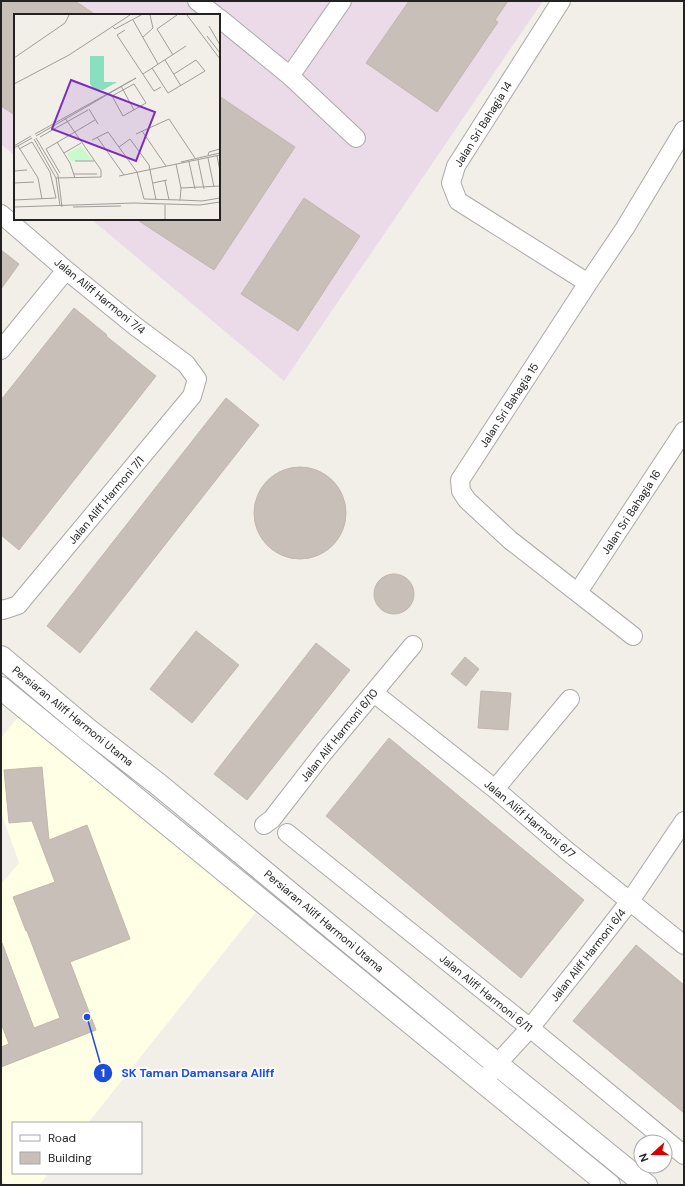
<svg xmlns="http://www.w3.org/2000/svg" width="685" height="1186" viewBox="0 0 685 1186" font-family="'DM Sans',sans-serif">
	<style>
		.industrial { fill: #ebdbe8 }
		.education { fill: #ffffe5 }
		.building { fill: #c7bfb8; stroke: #c4b6ab }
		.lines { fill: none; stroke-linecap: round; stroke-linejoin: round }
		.minor-casing { stroke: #a9a9a9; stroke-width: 20 }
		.tertiary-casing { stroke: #a9a9a9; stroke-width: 24 }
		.minor { stroke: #fff; stroke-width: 18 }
		.tertiary { stroke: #fff; stroke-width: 22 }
		.labels { text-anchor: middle; stroke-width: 3.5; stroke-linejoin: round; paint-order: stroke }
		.street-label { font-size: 11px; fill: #222; stroke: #fff }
		.inset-road { fill: none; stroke: #9f9d99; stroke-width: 1 }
		.view { fill: #7b2cbf; fill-opacity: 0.15; stroke: #7b2cbf; stroke-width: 2 }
		.inset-edge { fill: none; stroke: #222; stroke-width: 2 }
		.leader { fill: none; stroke: #1d4ed8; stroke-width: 1.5 }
		.callout-dot { fill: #1d4ed8; stroke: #fff; stroke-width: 1.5 }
		.mark-label { font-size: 12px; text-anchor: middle; font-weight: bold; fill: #fff }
		.callout-label { font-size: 12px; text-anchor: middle; font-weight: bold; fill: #1d4ed8; stroke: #fff; stroke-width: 3.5; stroke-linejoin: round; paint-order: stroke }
	</style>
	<rect width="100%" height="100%" fill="#f2efe9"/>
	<path class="industrial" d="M1,1H543L284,381L91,219H219V15H15V156L1,144Z"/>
	<path class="education" d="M19,716L256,912L88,1123H13V1173H49L39,1185H8L1,1180V884L19,863L1,812V738Z"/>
	<path class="building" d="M1,1H75L96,15H15V115L1,106Z
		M409,1H508L495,20L498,22L437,112L366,63Z
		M219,96L295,147L214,270L136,219H219Z
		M304,198L360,236L298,331L241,294Z
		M1,250L19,264L1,289Z
		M74,308L107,335L106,336L156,376L19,550L1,535V400Z
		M226,398L259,425L80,653L47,626Z
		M254 513a46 46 0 1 1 92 0a46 46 0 1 1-92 0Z
		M374 594a20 20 0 1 1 40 0a20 20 0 1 1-40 0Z
		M196,631L239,665L192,723L150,689Z
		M316,643L350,670L247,800L214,774Z
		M465,657L479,669L466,686L451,674Z
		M481,691L511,693L508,730L478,728Z
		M389,738L584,900L521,978L326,816Z
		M42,767L49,840L87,825L130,939L70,962L96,1030L1,1067V1047L9,1044L1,1023V943H2L34,1028L60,1018L27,931H26L13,897L55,882L32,821L9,823L4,770Z
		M636,945L684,985V1113L573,1021Z"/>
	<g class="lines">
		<defs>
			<path id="minor" d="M197,1L215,15
				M561,1L456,166L451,183L458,201L588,283
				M219,18L290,76L356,138
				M290,76L342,1
				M1,214L66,270L135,326L186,364L197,379L192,396L18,605L3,610L1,609
				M1,350L66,270
				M578,592L684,431
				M633,636L510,540L467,500L461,491L460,480L588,283L625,228L684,130
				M374,693L495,789L566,850L684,945
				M495,789L570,699
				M264,825L272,819L324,752L413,645
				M287,833L530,1028L684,1155
				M489,1075L497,1064L530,1028L581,964L630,901L684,821"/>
			<path id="tertiary" d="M1,657L87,729L159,785L497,1064L646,1185
				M1,688L609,1185"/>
		</defs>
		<use href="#minor" class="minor-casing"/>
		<use href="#tertiary" class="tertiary-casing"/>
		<use href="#minor" class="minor"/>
		<use href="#tertiary" class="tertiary"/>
	</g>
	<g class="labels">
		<g class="street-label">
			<text transform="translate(483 124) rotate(-58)" y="4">Jalan Sri Bahagia 14</text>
			<text transform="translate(100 296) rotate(39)" y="4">Jalan Aliff Harmoni 7/4</text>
			<text transform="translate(509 405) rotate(-57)" y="4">Jalan Sri Bahagia 15</text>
			<text transform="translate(106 500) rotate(-50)" y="4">Jalan Aliff Harmoni 7/1</text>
			<text transform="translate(631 512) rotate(-57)" y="4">Jalan Sri Bahagia 16</text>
			<text transform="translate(73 716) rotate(39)" y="4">Persiaran Aliff Harmoni Utama</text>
			<text transform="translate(339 735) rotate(-51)" y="4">Jalan Alif Harmoni 6/10</text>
			<text transform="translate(530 819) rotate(40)" y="4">Jalan Aliff Harmoni 6/7</text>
			<text transform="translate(324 921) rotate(40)" y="4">Persiaran Aliff Harmoni Utama</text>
			<text transform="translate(588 955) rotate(-52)" y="4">Jalan Aliff Harmoni 6/4</text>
			<text transform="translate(486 993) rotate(39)" y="4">Jalan Aliff Harmoni 6/11</text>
		</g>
	</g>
	<g transform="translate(14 14)">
		<rect width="206" height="206" fill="#f2efe9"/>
		<path d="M67,132L78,146L57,147L53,140Z" fill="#c8facc"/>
		<path d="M76,42H90V68H103L89,76L80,75L76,70Z" fill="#88e0be"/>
		<path class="inset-road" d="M173,1L206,45M119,6L144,50M195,12L206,31M99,13L101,15L127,1M111,16L103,21L140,77L147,73M193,22L206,39M129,23L139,14L136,1M159,41L143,15L163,1M0,44L51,9L55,1M151,46L167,72M138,54L154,79L191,57L182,46L160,60M129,60L172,32M0,70L55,41L116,1M120,70L132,89L109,102L98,82ZM107,72L120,96M75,95L84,110M128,117L152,152M21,120L122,64L22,122M122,120L155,105L181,144M26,123L74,96M83,123L110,161M22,124L44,161L48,193M20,125L42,164L46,192M78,126L94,118L123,158L130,185L166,186M43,128L56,149L61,164M0,132L17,122M4,132L24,164L28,185M105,133L116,125L135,151L142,186M0,134L18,124M50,139L67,129M194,141L195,138L206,135M203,142L206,157M194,144L200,173M184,146L190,175M61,147H80M167,148L206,139M175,148L181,175M162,150L167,174L166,187M0,157L13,156M46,159L32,135L81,106M60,160H83M105,162L206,141M42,164L87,163V156L51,104M151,167L155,186M0,169L20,168M139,169L153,166M167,174L206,172M0,186L42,184L36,158L18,128L5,135M167,186L188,187L206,184M0,193L120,189L186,191L206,188M59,193L107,192M151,205V191"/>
		<path class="view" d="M57,66L141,98L122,147L38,115Z"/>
		<rect width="206" height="206" class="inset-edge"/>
	</g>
	<path class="leader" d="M87 1017L103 1073"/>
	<g class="callout-dot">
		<circle cx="87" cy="1017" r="4"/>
		<circle cx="103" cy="1073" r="10"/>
	</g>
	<g class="mark-label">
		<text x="103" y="1077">1</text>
	</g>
	<g class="callout-label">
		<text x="198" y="1077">SK Taman Damansara Aliff</text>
	</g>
	<rect width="685" height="1186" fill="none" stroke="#222222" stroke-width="4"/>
	<rect x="12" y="1122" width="130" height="52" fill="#ffffff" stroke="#a7a7a7"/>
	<rect x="20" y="1135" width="20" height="6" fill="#ffffff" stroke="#a7a7a7"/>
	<text x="48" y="1142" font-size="12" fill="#222222">Road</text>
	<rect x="20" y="1152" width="20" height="12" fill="#c7bfb8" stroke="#a7a7a7"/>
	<text x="48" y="1162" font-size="12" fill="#222222">Building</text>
	<g transform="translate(653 1154) rotate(249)"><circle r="19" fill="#ffffff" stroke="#a7a7a7"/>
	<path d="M0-3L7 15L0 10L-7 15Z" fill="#d40000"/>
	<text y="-6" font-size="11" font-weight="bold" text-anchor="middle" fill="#222222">N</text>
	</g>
</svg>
